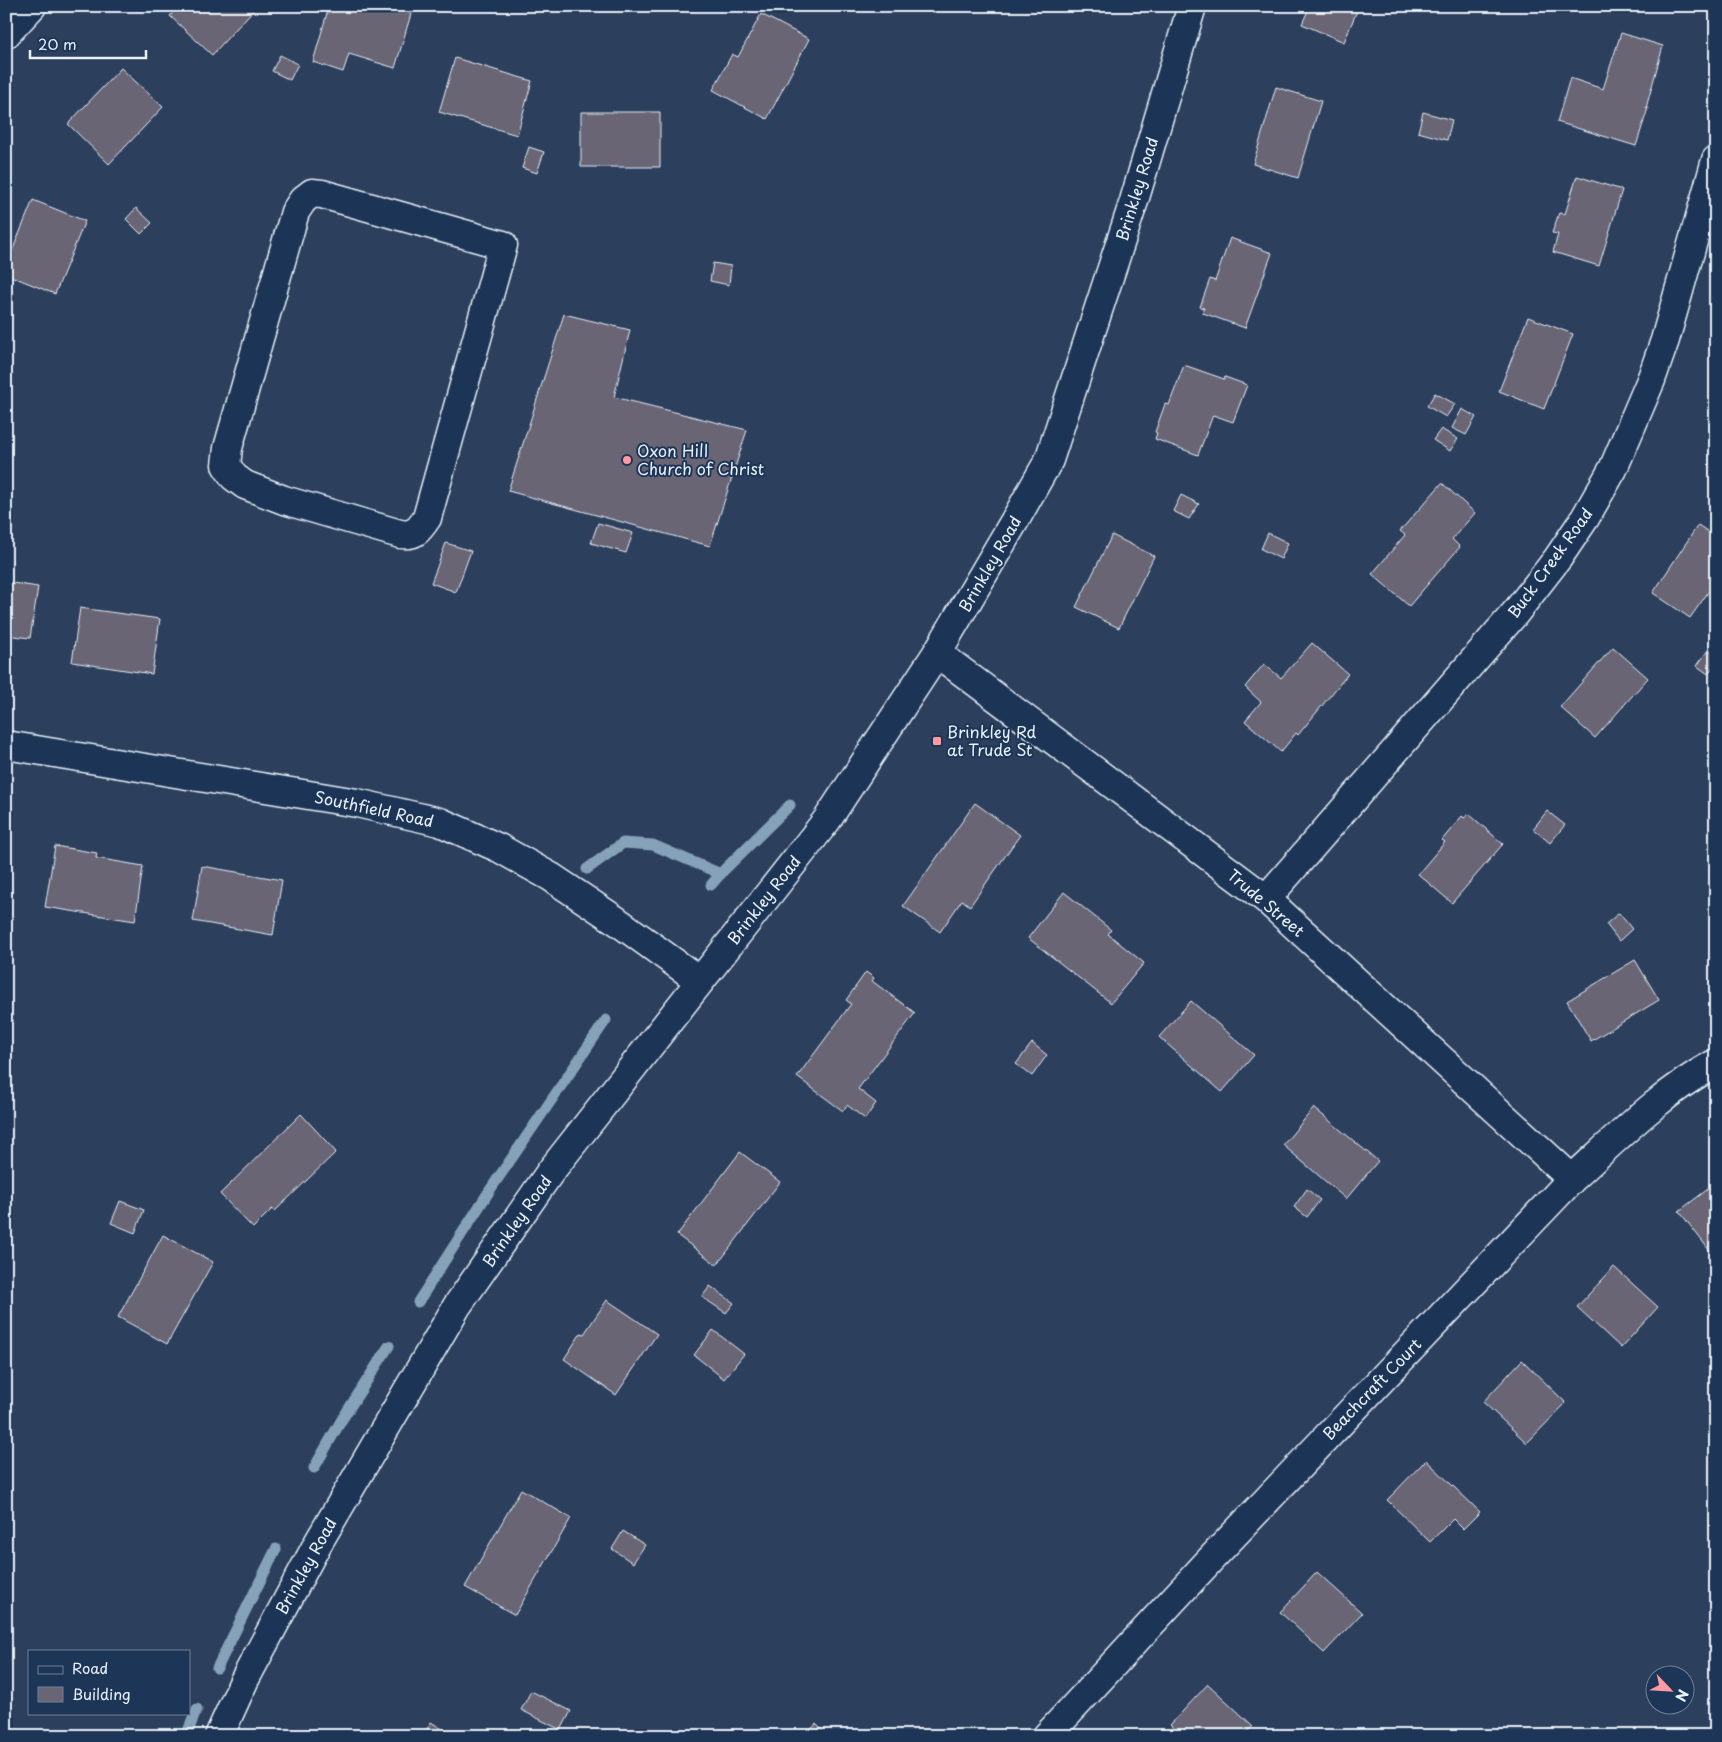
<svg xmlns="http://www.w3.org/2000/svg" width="1722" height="1742" viewBox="0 0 1722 1742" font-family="'Playpen Sans',sans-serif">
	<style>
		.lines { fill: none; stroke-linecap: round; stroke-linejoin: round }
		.stream { stroke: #86a2b8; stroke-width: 11 }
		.building { fill: #696575; stroke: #e8f1f8 }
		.minor-casing { stroke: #e8f1f8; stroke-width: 31 }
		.major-casing { stroke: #e8f1f8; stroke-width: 31 }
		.minor { stroke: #1d3557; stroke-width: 28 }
		.major { stroke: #1d3557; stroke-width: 28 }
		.poi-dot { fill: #ff9aa2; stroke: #1d3557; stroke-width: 2 }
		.labels { text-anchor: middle; stroke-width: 4; stroke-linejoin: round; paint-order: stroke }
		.street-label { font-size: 16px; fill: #e8f1f8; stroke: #1d3557 }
		.poi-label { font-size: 16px; fill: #e8f1f8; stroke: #1d3557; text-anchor: start }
	</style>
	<rect width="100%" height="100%" fill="#2c3f5d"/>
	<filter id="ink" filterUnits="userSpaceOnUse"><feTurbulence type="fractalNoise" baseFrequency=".02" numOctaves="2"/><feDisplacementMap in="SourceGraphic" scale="10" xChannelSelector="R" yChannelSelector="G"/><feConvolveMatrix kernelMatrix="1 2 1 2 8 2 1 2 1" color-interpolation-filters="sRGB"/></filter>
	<g filter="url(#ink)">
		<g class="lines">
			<path class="stream" d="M587,869L623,843L653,845L721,874
				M711,885L725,869L790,805
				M418,1302L490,1190L606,1020
				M314,1468L341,1421L389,1346
				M217,1668L276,1549
				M186,1736L197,1709"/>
		</g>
		<path class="building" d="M179,6H257L212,55L170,16Z
			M329,6H386L411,14L395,68L349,54L343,72L313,62Z
			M1310,6H1359L1344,42L1302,24Z
			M761,14L809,39L767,119L713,90L732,54L738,57Z
			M1621,33L1663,46L1646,108H1648L1636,146L1557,122L1570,78L1603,89Z
			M280,55L298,64L290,80L272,71Z
			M455,58L532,81L517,135L439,112Z
			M121,68L163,107L109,164L68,124Z
			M1276,87L1321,101L1298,178L1253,164Z
			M581,112H660V167H581Z
			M1423,112L1452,120L1447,140L1418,132Z
			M529,147L544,152L537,173L522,168Z
			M1577,176L1622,190L1599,266L1553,252L1558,234L1552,233L1559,213L1565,214Z
			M33,200L85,221L55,294L6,274V266Z
			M136,208L152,223L141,234L126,219Z
			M1230,238L1272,253L1245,328L1203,313L1204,308L1200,307L1210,279L1215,281Z
			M713,263L731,266L729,285L710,281Z
			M564,314L630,330L614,397L747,430L710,546L508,491Z
			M1528,317L1573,334L1544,409L1499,391Z
			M1184,365L1224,379L1225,377L1247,385L1233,422L1213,415L1198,455L1155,439L1157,433L1155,432L1165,404L1169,405Z
			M1435,393L1455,404L1446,417L1427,406Z
			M1462,409L1476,417L1466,435L1452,428Z
			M1441,429L1458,439L1450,451L1433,440Z
			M1442,483L1475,513L1452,539L1460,547L1409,606L1372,574L1405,535L1400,531Z
			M1181,495L1199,504L1189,519L1173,511Z
			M598,523L633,533L626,553L591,543Z
			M1698,525L1716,537V581L1690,618L1653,593Z
			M1268,533L1288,543L1281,559L1261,549Z
			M1112,535L1154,556L1119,628L1076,607Z
			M446,543L471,551L456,592L431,583Z
			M6,582L38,587L30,638L6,635Z
			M80,608L160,619L152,674L72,662Z
			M1312,643L1348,674L1298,735L1296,733L1281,752L1245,721L1261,702L1245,687L1264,664L1281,678Z
			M1613,647L1648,678L1595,738L1560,707Z
			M1708,650L1716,655V662L1708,674L1697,666Z
			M975,803L1020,835L970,906L962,900L940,932L903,906Z
			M1547,811L1565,825L1550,843L1533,829Z
			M1469,814L1503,844L1452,903L1418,874L1445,842L1442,840L1462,816L1464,818Z
			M55,846L97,853L96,858L143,866L135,921L45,907Z
			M202,866L282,880L273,935L193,921Z
			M1064,892L1111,930L1108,934L1144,963L1111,1003L1028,938Z
			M1619,913L1632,929L1619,941L1606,924Z
			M1635,960L1659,1000L1591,1041L1567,1001Z
			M866,972L874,978L872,981L915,1013L858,1089L876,1103L865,1119L847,1105L843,1111L797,1077L851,1004L846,1000Z
			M1191,1001L1254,1055L1222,1092L1159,1037Z
			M1032,1043L1047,1055L1032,1076L1016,1064Z
			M1314,1108L1378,1161L1346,1199L1283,1145Z
			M301,1114L336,1152L275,1211L272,1209L253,1228L220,1194Z
			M740,1152L780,1182L717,1265L677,1235Z
			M1716,1183V1259L1679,1211Z
			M1307,1189L1320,1200L1307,1217L1294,1207Z
			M120,1201L144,1210L135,1233L111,1223Z
			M163,1235L213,1262L167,1344L118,1317Z
			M1614,1267L1658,1307L1621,1348L1577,1307Z
			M710,1286L734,1303L726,1313L702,1297Z
			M607,1300L657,1334L616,1395L564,1359L581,1333L584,1334Z
			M713,1330L744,1354L724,1379L694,1355Z
			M1522,1360L1566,1403L1527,1443L1483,1402Z
			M1426,1460L1480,1512L1463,1529L1453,1519L1430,1542L1387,1500Z
			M521,1489L571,1518L515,1615L465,1587Z
			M623,1531L645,1545L633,1563L612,1549Z
			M1317,1572L1362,1613L1324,1653L1280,1612Z
			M1208,1684L1253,1726L1244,1736H1182L1170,1725Z
			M531,1691L571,1711L561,1730L521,1710Z
			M431,1722L452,1735V1736H423Z
			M816,1724L828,1736H805Z"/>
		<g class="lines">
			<defs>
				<path id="minor" d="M6,34L32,6
					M312,193L322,194L503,245L427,518C419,530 415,536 400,534L284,500L245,485L234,477L226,465L228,448L295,212L303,200Z
					M937,653L1266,899L1572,1179
					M6,745L357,803L440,822L499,848L551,877L617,921L700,981
					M1266,899L1516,612L1558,558L1585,518L1613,469L1651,380L1665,340L1716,160
					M1047,1736L1210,1560L1572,1179C1617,1138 1662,1092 1716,1063"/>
				<path id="major" d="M219,1736L244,1681L318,1543L457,1306L551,1171L827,820L937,653L1018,515L1049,460L1134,201L1192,6"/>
			</defs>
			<use href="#minor" class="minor-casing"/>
			<use href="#major" class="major-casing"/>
			<use href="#minor" class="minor"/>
			<use href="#major" class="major"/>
		</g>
	</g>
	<g class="poi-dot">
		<circle cx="627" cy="460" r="5"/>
		<rect x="932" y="736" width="10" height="10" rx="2.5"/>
	</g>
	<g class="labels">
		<g class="street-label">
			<text transform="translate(1137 189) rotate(-73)" y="6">Brinkley Road</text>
			<text transform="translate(1550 563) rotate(-54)" y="6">Buck Creek Road</text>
			<text transform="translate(990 564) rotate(-60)" y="6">Brinkley Road</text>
			<text transform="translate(374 809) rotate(12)" y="6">Southfield Road</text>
			<text transform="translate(764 900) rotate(-52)" y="6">Brinkley Road</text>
			<text transform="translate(1266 903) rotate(40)" y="6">Trude Street</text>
			<text transform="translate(517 1221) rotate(-55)" y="6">Brinkley Road</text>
			<text transform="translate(1372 1389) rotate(-46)" y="6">Beachcraft Court</text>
			<text transform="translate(306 1566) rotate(-61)" y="6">Brinkley Road</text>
		</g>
		<g class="poi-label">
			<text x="637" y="457">Oxon Hill<tspan x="637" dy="18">Church of Christ</tspan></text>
			<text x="947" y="738">Brinkley Rd<tspan x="947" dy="18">at Trude St</tspan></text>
		</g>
	</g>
	<rect width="1722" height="1742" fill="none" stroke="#1d3557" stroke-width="25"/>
	<rect x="12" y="12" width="1697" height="1717" fill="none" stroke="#e8f1f8" stroke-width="2" filter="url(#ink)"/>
	<rect x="28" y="1650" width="162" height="65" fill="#1d3557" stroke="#6e8097"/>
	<rect x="38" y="1666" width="25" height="8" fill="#1d3557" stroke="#6e8097"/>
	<text x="72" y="1674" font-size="15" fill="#e8f1f8">Road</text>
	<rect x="38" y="1687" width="25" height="15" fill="#696575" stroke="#6e8097"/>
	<text x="72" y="1700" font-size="15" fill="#e8f1f8">Building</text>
	<g transform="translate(1670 1690) rotate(115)"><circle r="24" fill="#1d3557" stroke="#6e8097"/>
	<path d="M0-4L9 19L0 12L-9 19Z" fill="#ff9aa2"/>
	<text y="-8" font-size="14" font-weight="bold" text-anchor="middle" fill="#e8f1f8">N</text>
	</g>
	<path d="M30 50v8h116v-8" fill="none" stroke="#e8f1f8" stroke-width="2.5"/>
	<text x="38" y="50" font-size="15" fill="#e8f1f8" stroke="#1d3557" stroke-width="4" paint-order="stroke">20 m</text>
</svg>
